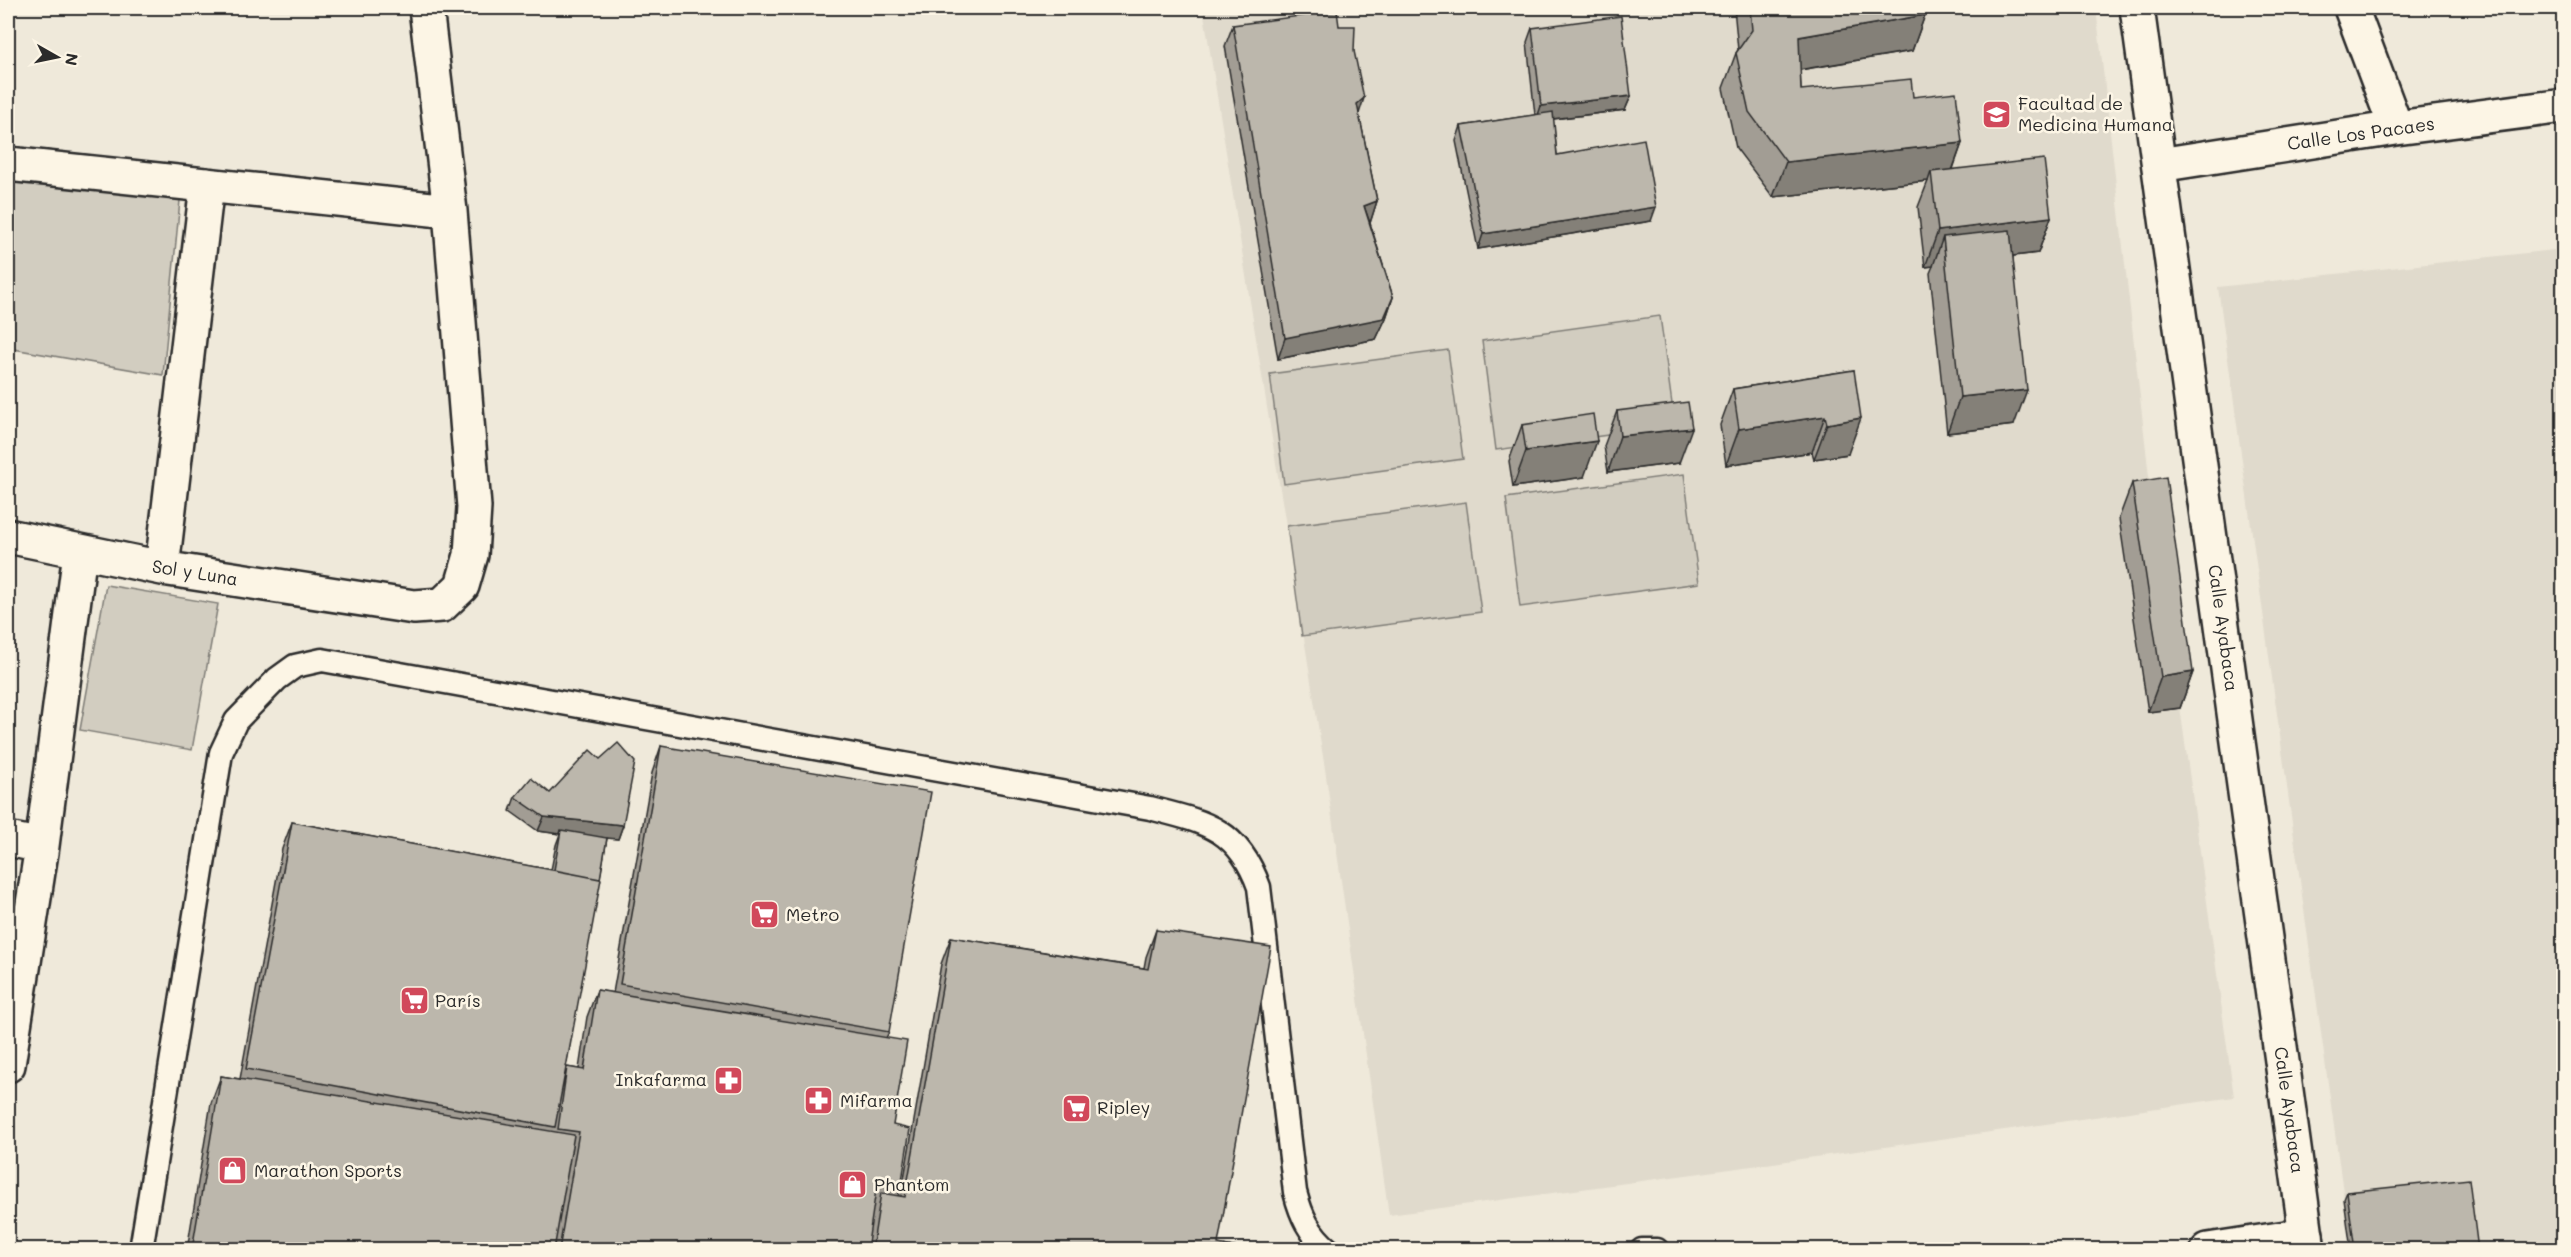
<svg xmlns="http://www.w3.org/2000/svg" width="2571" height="1257" viewBox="0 0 2571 1257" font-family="Mali,sans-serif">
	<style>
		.built { fill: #e0dacc }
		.green { fill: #d2cdc0; stroke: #7e7c76; stroke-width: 1.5 }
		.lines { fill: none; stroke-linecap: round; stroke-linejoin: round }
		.lane-casing { stroke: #2b2b2b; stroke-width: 27 }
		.street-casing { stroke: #2b2b2b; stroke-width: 38 }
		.primary-casing { stroke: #2b2b2b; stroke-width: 38 }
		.lane { stroke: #fcf5e5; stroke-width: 22 }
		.street { stroke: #fcf5e5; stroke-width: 33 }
		.primary { stroke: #fcf5e5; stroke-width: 33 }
		.wall { fill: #a29d94; stroke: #2b2b2b; stroke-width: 1.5 }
		.shaded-wall { fill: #848078; stroke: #2b2b2b; stroke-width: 1.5 }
		.building { fill: #bcb7ac; stroke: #2b2b2b; stroke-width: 1.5 }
		.labels { text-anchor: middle; stroke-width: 5; stroke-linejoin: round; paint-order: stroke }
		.poi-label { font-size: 18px; fill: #2b2b2b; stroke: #fcf5e5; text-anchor: start }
		.street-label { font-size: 18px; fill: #2b2b2b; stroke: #fcf5e5 }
	</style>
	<rect width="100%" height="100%" fill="#efe9da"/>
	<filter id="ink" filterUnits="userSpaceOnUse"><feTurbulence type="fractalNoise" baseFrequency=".0167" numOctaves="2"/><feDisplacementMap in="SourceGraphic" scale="12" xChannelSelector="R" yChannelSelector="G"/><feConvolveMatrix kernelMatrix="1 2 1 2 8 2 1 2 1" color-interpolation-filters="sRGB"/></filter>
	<g filter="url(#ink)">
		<path class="built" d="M1203,8H2096L2153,512L2234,1097L1738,1168L1389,1215L1325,769Z
			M2563,249V1249H2474L2466,1187L2344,1199L2218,287Z"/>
		<path class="green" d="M8,175L181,190L163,375L8,348Z
			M1660,316L1675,426L1496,450L1482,341Z
			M1448,350L1463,459L1284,484L1270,374Z
			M1684,474L1699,583L1520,607L1506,498Z
			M1466,502L1481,612L1302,636L1287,526Z
			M106,585L218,604L192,750L80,730Z"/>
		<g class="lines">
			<defs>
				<path id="lane" d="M141,1250L221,753L236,721L277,679L295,666L322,660L1150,808C1205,822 1238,828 1259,887L1295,1192C1301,1215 1309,1234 1329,1250
					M1642,1250H1657"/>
				<path id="street" d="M2351,8L2396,128
					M8,164L450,211
					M2159,165L2396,128L2564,106
					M8,536L162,568L414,607L442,605L462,586L471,555L474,507L450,211L426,8
					M162,568L207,185
					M8,839L42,846
					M8,1065L42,846L80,552
					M2208,1250L2306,1235"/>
				<path id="primary" d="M2137,8L2308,1250"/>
			</defs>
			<use href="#lane" class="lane-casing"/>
			<use href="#street" class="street-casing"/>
			<use href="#primary" class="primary-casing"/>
			<use href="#lane" class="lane"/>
			<use href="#street" class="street"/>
			<use href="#primary" class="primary"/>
		</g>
		<path class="wall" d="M1734,8H1924L1925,15L1912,51L1800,70L1801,90L1913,97L1962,143L1953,169L2051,217L2038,253L2013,256L2014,425L1947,433L1930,273L1933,266L1925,267L1918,207L1928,181L1773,197L1736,148L1723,88L1736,53L1738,50Z
			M1233,25L1339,26L1354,51L1359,114L1377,201L1370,223L1393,297L1386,318L1376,339L1278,359L1225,46Z
			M1532,28L1631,96L1625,110L1553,119L1557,155L1651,221L1478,249L1456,141L1461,126L1535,115L1527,42Z
			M1854,370L1848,454L1814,459L1812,452L1726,465L1720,425L1733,389Z
			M1617,411L1679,463L1608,472L1604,446Z
			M1522,425L1584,477L1513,487L1509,461Z
			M2132,483L2193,672L2180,708L2148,712L2119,518Z
			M661,746L889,1032L886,1038L893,1125L901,1187L898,1196H901L941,964L951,937L1144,968L1146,957L1156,930L1218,1244L1248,1250H187L211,1103L221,1076L240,1079L282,849L292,822L551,870L556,845L560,834L538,831L510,811L515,797L550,793L623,825L618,839L607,838L564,1077L567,1067L579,1069L587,1017L597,990L613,993L652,773Z
			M2347,1192L2478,1250H2351L2344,1199Z"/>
		<path class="shaded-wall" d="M1273,8H1289L1272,10Z
			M1925,15L1912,51L1786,72L1799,37Z
			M1631,96L1625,110L1536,121L1541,106Z
			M1364,98L1357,120V104Z
			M1962,143L1949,179L1931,172L1928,181L1773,197L1786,162Z
			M1377,201L1370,223L1364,206Z
			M1656,207L1651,221L1478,249L1483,234Z
			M2051,217L2038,253L1946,264L1943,237L1933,266L1925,267L1938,231Z
			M1393,297L1386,318L1376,339L1278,359L1285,338Z
			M2027,390L2014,425L1947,433L1960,397Z
			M1825,416L1812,452L1726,465L1739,429Z
			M1861,418L1848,454L1814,459L1827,424Z
			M1692,428L1679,463L1608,472L1620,436Z
			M1597,441L1584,477L1513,487L1526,451Z
			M2193,672L2180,708L2148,712L2161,677Z
			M544,817L623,825L618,839L560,834L561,830L560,834L538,831Z"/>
		<path class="building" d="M1750,8H1924L1925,15L1799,37L1801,90L1911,79L1913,97L1956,92L1962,143L1786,162L1749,112L1736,53L1752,30Z
			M1337,11L1339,26H1355L1354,51L1364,98L1357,104L1377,201L1364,206L1393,297L1384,318L1285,338L1233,25Z
			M1621,16L1631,96L1541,106L1532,28Z
			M1553,112L1557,155L1644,139L1656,207L1483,234L1461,126Z
			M2044,159L2051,217L1938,231L1931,172Z
			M2010,230L2027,390L1960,397L1943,237Z
			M1854,370L1861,418L1827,424L1825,416L1739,429L1733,389Z
			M1688,402L1692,428L1620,436L1617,411Z
			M1593,414L1597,441L1526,451L1522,425Z
			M2166,477L2193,672L2161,677L2132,483Z
			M618,743L635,762L623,825L544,817L515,797L531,778L550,793L590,750L600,759Z
			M661,746L931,792L889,1032L620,984Z
			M292,822L601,879L555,1127L246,1069Z
			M561,830L607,838L600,879L554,870Z
			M1156,930L1271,947L1218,1244L1248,1250H872L881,1193L905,1197L951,937L1148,969Z
			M597,990L907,1041L893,1125L910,1129L901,1187L877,1183L867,1250H559L579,1132L558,1129L567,1067L584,1070Z
			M221,1076L574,1135L554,1250H192Z
			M2469,1179L2478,1250H2355L2347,1192Z"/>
	</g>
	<defs>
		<symbol id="school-square" viewBox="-11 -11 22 22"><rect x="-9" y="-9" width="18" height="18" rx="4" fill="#d1495b" stroke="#fcf5e5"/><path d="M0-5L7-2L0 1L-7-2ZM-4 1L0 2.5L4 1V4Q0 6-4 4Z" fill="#fff"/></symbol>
		<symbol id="supermarket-square" viewBox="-11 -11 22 22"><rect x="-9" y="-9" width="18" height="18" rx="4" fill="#d1495b" stroke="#fcf5e5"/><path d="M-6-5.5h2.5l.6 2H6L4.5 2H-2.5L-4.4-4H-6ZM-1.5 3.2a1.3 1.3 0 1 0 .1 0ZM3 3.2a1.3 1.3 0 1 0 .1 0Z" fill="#fff"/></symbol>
		<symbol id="pharmacy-square" viewBox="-11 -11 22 22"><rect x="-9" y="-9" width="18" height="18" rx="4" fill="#d1495b" stroke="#fcf5e5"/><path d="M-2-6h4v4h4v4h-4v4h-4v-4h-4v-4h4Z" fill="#fff"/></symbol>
		<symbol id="shop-square" viewBox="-11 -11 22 22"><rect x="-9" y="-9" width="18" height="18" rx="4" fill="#d1495b" stroke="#fcf5e5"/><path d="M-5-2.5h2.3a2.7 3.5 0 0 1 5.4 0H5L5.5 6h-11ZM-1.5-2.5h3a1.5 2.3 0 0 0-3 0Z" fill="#fff"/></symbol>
	</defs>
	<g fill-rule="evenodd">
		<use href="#school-square" x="1980" y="98" width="33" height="33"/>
		<use href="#supermarket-square" x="748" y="898" width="33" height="33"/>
		<use href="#supermarket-square" x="398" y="984" width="33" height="33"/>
		<use href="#pharmacy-square" x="712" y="1064" width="33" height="33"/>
		<use href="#pharmacy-square" x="802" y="1084" width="33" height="33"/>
		<use href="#supermarket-square" x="1060" y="1092" width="33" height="33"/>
		<use href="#shop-square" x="216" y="1154" width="33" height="33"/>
		<use href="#shop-square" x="836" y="1168" width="33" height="33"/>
	</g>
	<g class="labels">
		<g class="poi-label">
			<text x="2018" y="110">Facultad de<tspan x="2018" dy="21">Medicina Humana</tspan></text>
			<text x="786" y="921">Metro</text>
			<text x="435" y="1007">París</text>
			<text x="707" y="1086" text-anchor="end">Inkafarma</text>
			<text x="840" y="1107">Mifarma</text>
			<text x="1097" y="1114">Ripley</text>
			<text x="254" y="1177">Marathon Sports</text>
			<text x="874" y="1191">Phantom</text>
		</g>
		<g class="street-label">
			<text transform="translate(2361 134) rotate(-8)" y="6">Calle Los Pacaes</text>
			<text transform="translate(195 573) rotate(9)" y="6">Sol y Luna</text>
			<text transform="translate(2223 628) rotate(82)" y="6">Calle Ayabaca</text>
			<text transform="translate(2289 1110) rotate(82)" y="6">Calle Ayabaca</text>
		</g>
	</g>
	<rect width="2571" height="1257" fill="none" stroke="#fcf5e5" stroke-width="30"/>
	<rect x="15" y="15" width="2541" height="1227" fill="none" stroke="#2b2b2b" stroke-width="2" filter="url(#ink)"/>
	<g transform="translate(57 57) rotate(99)" stroke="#fcf5e5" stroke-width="4.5" paint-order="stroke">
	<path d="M0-4.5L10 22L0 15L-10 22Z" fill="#2b2b2b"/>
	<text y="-9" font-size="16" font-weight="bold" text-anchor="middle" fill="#2b2b2b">N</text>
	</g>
</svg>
